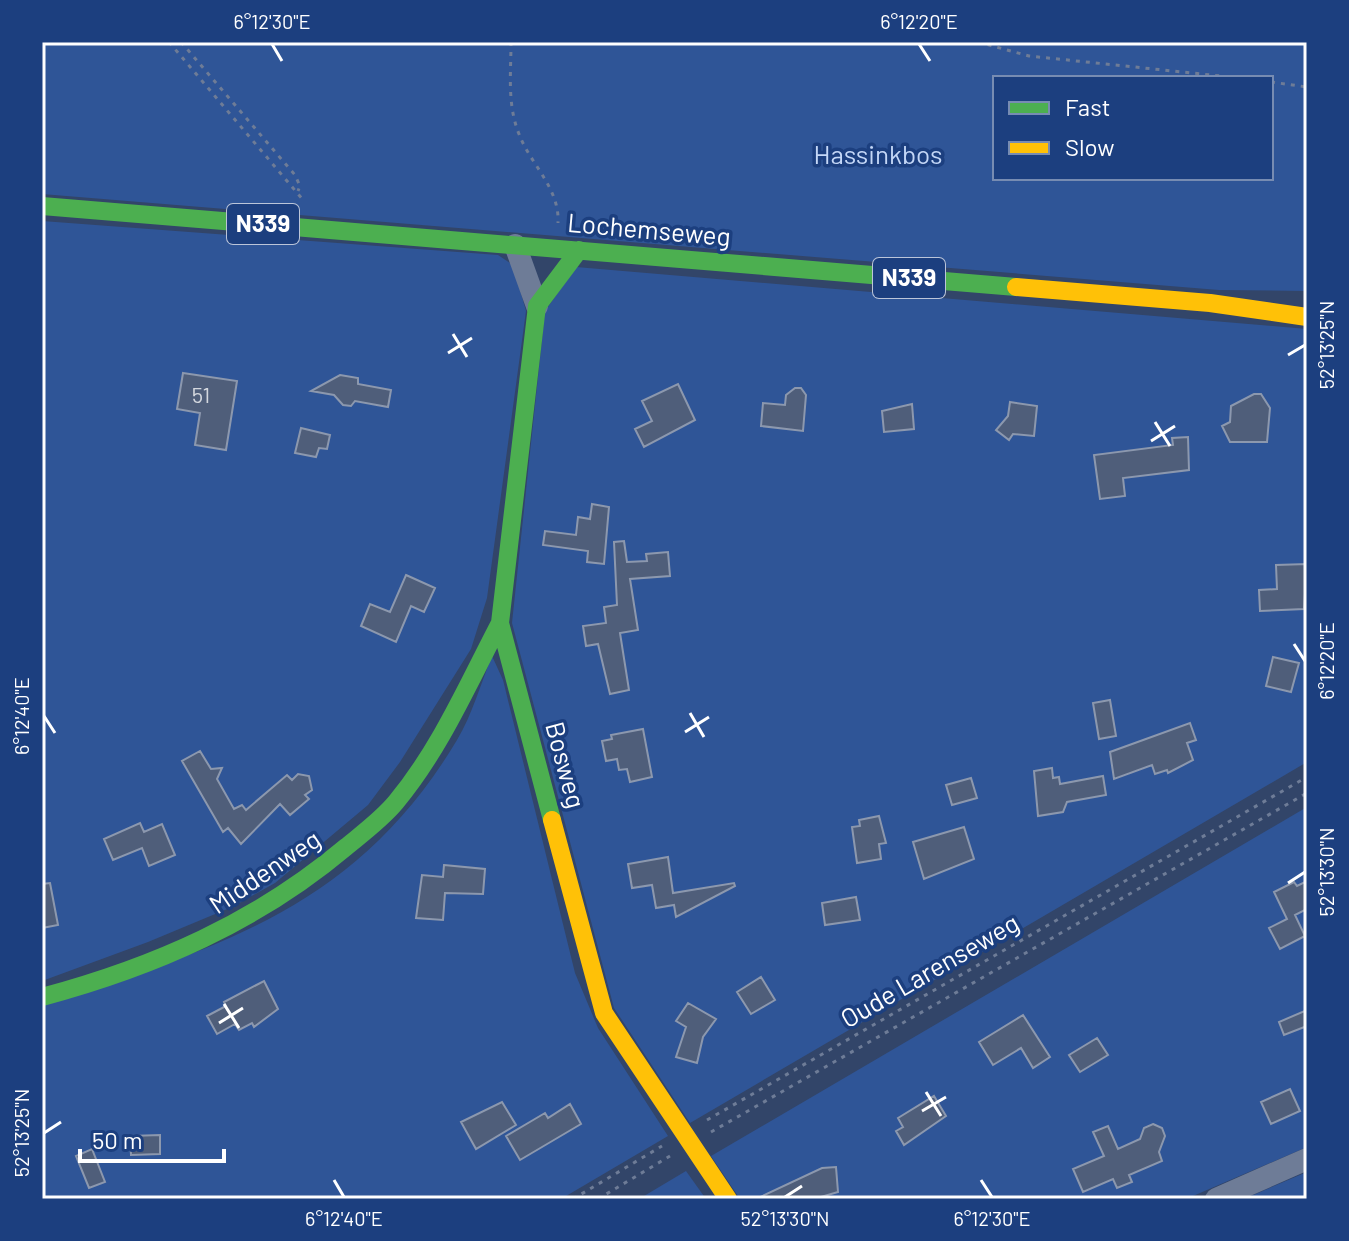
<svg xmlns="http://www.w3.org/2000/svg" width="1349" height="1241" viewBox="0 0 1349 1241" font-family="Barlow,sans-serif">
	<style>
		.green { fill: #2f5597; fill-rule: evenodd }
		.building { fill: #4f5e7a; stroke: #8c98ae; stroke-width: 2 }
		.lines { fill: none; stroke-linecap: round; stroke-linejoin: round }
		.path { stroke: #6e7c97; stroke-width: 3; stroke-dasharray: 4 6; stroke-linecap: butt }
		.street { stroke: #6e7c97; stroke-width: 22 }
		.fast { stroke: #4caf50; stroke-width: 18 }
		.slow { stroke: #ffc107; stroke-width: 18 }
		.ticks { fill: none; stroke: #fff; stroke-width: 3 }
		.labels { text-anchor: middle; stroke-width: 7; stroke-linejoin: round; paint-order: stroke }
		.number-label { font-size: 22px; fill: #d3d7de }
		.shield { fill: #1c3f7f; stroke: #bbc5d9; stroke-width: 2 }
		.shield-label { font-size: 24px; font-weight: bold; fill: #fff }
		.park-label { font-size: 26px; fill: #c4d7f7; stroke: #1c3f7f }
		.street-label { font-size: 26px; fill: #fff; stroke: #1c3f7f }
		.neatline { fill: none; stroke: #fff; stroke-width: 3 }
		.ticks-label { font-size: 20px; text-anchor: middle; fill: #fff }
	</style>
	<rect width="100%" height="100%" fill="#324569"/>
	<path class="green" d="M42,42H1307V291L1219,290L42,194ZM995,78H1271V178H995Z
		M42,221L498,255L513,265L526,311L487,598L471,649L400,762L368,805L275,883L232,907L148,942L42,981Z
		M576,267L1307,329V762L690,1123L614,1008L512,623L545,311Z
		M492,656L503,680L575,973L598,1028L668,1136L561,1199H42V1005C217,948 356,909 457,740C472,715 481,683 492,656Z
		M1307,807V1147L1186,1199H740L711,1156Z
		M686,1171L706,1199H639Z
		M1307,1172V1199H1244Z"/>
	<path class="building" d="M183,373L237,381L226,450L195,445L200,413L177,409Z
		M340,375L358,378V384L391,390L388,407L355,401L351,406L343,405L334,395L311,391Z
		M678,384L695,420L644,447L635,429L652,421L642,401Z
		M795,388H801L806,395L803,431L761,426L763,403L785,405L786,395Z
		M1254,394H1261L1270,408L1267,442H1230L1222,426L1230,422L1231,406Z
		M1010,402L1037,406L1034,436L1013,434L1009,440L996,430L1008,416Z
		M912,404L914,429L884,432L882,411Z
		M301,428L330,435L327,449L319,448L316,457L295,453Z
		M1188,437L1189,470L1123,478L1125,496L1100,499L1094,455L1173,445L1172,438Z
		M592,504L609,507L604,564L587,562L588,551L543,545L545,531L576,535L578,517L590,519Z
		M624,541L627,562L647,561L646,554L668,552L670,576L630,579L638,630L620,633L629,690L610,694L598,644L586,646L583,626L606,623L604,607L617,605L614,542Z
		M1307,564L1304,609L1260,611L1259,590L1277,589L1276,565Z
		M406,575L435,588L424,612L411,606L396,642L361,626L370,604L390,612Z
		M1273,657L1299,663L1291,692L1266,686Z
		M1110,700L1116,736L1099,739L1093,703Z
		M1190,723L1196,740L1187,743L1193,760L1168,773L1167,770L1155,774L1152,765L1114,779L1110,752Z
		M643,729L652,777L630,782L627,769L619,770L617,759L606,761L602,741L612,739L611,735Z
		M200,751L211,769L222,768L217,779L234,809L242,805L246,810L287,775L292,780L298,774L309,776L312,790L305,795L309,799L290,815L280,804L241,844L228,828L223,832L182,761Z
		M1052,768L1053,778L1059,777L1060,784L1103,776L1106,795L1067,802L1063,812L1038,816L1034,771Z
		M971,778L977,798L952,805L946,785Z
		M879,816L886,843L879,844L881,859L857,863L852,827L860,826L859,820Z
		M140,823L144,832L162,824L175,855L149,866L142,848L113,860L104,839Z
		M964,827L974,859L924,879L913,842Z
		M668,857L673,893L734,883L735,886L676,917L674,905L656,908L652,885L632,888L628,864Z
		M444,865L485,869L483,894L445,893L443,920L416,918L422,875L443,877Z
		M1307,881V909L1295,915L1305,936L1280,949L1269,928L1287,919L1274,892L1294,882L1297,886Z
		M50,883L58,925L42,928V884Z
		M856,897L860,920L825,925L822,903Z
		M761,977L775,1000L751,1014L737,992Z
		M264,981L278,1009L254,1027L252,1023L239,1030L235,1024L217,1034L207,1016L226,1006L224,1002Z
		M688,1003L716,1019L703,1037L697,1063L676,1057L686,1027L676,1021Z
		M1307,1010V1026L1284,1035L1279,1022Z
		M1023,1015L1050,1057L1033,1068L1021,1048L993,1065L979,1042Z
		M1097,1038L1108,1055L1080,1072L1069,1055Z
		M1290,1089L1300,1111L1271,1124L1261,1102Z
		M934,1096L946,1116L904,1145L896,1131L903,1127L898,1118Z
		M502,1102L516,1125L476,1149L461,1122Z
		M570,1104L581,1124L520,1160L506,1136L545,1113L548,1118Z
		M1153,1124L1162,1128L1165,1136L1159,1152L1162,1161L1129,1175L1132,1182L1117,1188L1113,1179L1083,1192L1073,1169L1104,1156L1093,1132L1108,1126L1118,1149L1140,1139L1144,1128Z
		M160,1135V1154L131,1155L130,1136Z
		M92,1149L105,1182L89,1188L76,1156Z
		M836,1167L838,1192L814,1199H756L822,1168Z"/>
	<g class="lines">
		<path class="path" d="M169,42L304,201
			M181,42L295,175L300,186L298,191
			M511,42C511,74 507,104 519,134C530,164 560,188 558,223
			M978,42L1029,56L1240,78
			M1271,82L1307,87
			M707,1120L1307,777
			M711,1132L1307,793
			M573,1199L662,1146
			M598,1199L670,1156"/>
		<path class="street" d="M515,245L537,306
			M1216,1199L1307,1159"/>
		<path class="fast" d="M42,206L1016,287
			M552,820L500,623L537,306L579,250
			M42,997C154,967 257,922 346,847C363,833 382,819 396,802C440,749 468,684 500,623"/>
		<path class="slow" d="M1016,287L1210,303L1307,317
			M552,820L604,1013L728,1199"/>
	</g>
	<path class="ticks" d="M272,44L282,61M919,44L930,61M453,334L467,357M448,353L472,338M1288,355L1305,345M1155,422L1170,446M1151,441L1175,426M1294,644L1305,661M690,713L704,737M44,716L55,733M685,732L709,717M1288,883L1305,872M224,1004L239,1028M219,1023L243,1008M926,1092L941,1116M922,1111L946,1097M44,1133L61,1122M334,1180L344,1197M981,1180L992,1197M785,1197L802,1186"/>
	<g class="labels">
		<g class="number-label">
			<text x="201" y="403">51</text>
		</g>
		<g class="shield">
			<rect x="227" y="204" width="72" height="40" rx="6"/>
			<rect x="873" y="258" width="72" height="40" rx="6"/>
		</g>
		<g class="shield-label">
			<text x="263" y="232">N339</text>
			<text x="909" y="286">N339</text>
		</g>
		<g class="park-label">
			<text x="878" y="164">Hassinkbos</text>
		</g>
		<g class="street-label">
			<text transform="translate(649 230) rotate(5)" y="9">Lochemseweg</text>
			<text transform="translate(565 765) rotate(75)" y="9">Bosweg</text>
			<text transform="translate(265 872) rotate(-34)" y="9">Middenweg</text>
			<text transform="translate(930 971) rotate(-30)" y="9">Oude Larenseweg</text>
		</g>
	</g>
	<rect width="1349" height="1241" fill="none" stroke="#1c3f7f" stroke-width="88"/>
	<rect x="993" y="76" width="280" height="104" fill="#1c3f7f" stroke="#778cb2" stroke-width="2"/>
	<rect x="1009" y="102" width="40" height="12" fill="#4caf50" stroke="#778cb2" stroke-width="2"/>
	<text x="1065" y="116" font-size="24" fill="#ffffff">Fast</text>
	<rect x="1009" y="142" width="40" height="12" fill="#ffc107" stroke="#778cb2" stroke-width="2"/>
	<text x="1065" y="156" font-size="24" fill="#ffffff">Slow</text>
	<path d="M80 1149v12h144v-12" fill="none" stroke="#ffffff" stroke-width="4"/>
	<text x="92" y="1149" font-size="24" fill="#ffffff" stroke="#1c3f7f" stroke-width="6" paint-order="stroke">50 m</text>
	<rect x="44" y="44" width="1261" height="1153" class="neatline"/>
	<g class="ticks-label">
		<text x="272" y="29">6°12'30"E</text>
		<text x="919" y="29">6°12'20"E</text>
		<text transform="translate(1327 345) rotate(-90)" y="7">52°13'25"N</text>
		<text transform="translate(1327 661) rotate(-90)" y="7">6°12'20"E</text>
		<text transform="translate(22 716) rotate(-90)" y="7">6°12'40"E</text>
		<text transform="translate(1327 872) rotate(-90)" y="7">52°13'30"N</text>
		<text transform="translate(22 1133) rotate(-90)" y="7">52°13'25"N</text>
		<text x="344" y="1226">6°12'40"E</text>
		<text x="785" y="1226">52°13'30"N</text>
		<text x="992" y="1226">6°12'30"E</text>
	</g>
</svg>
